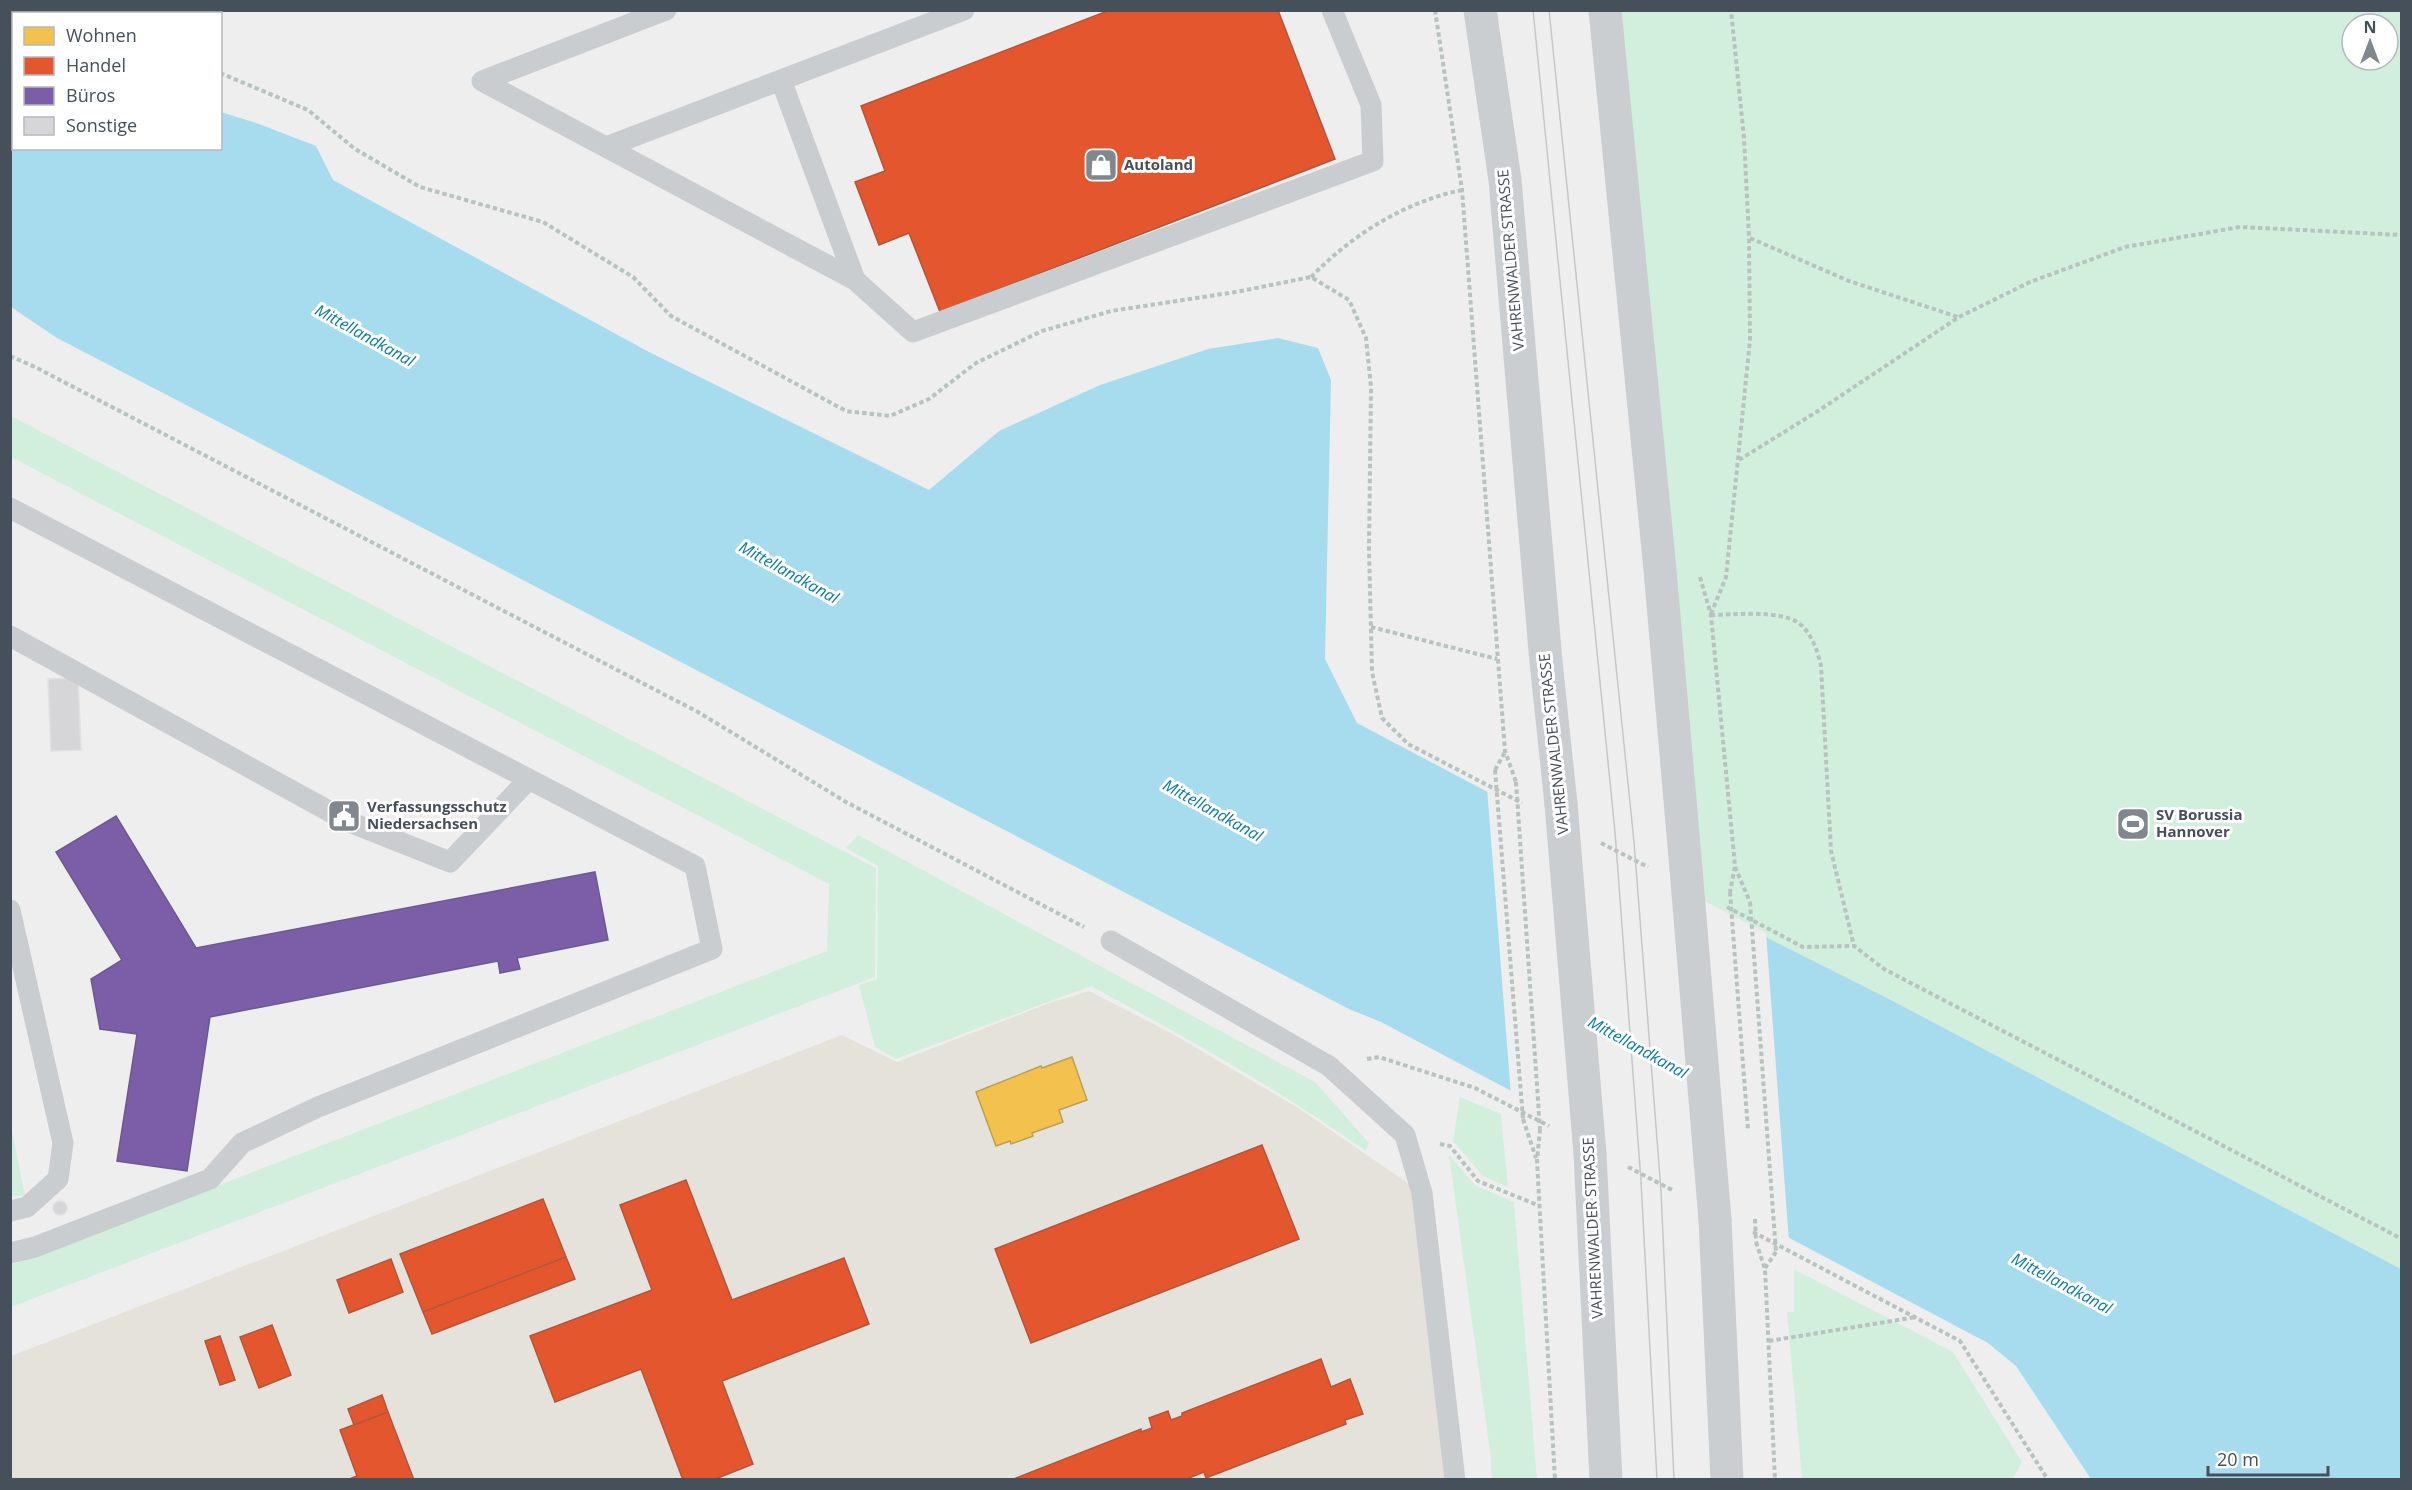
<svg xmlns="http://www.w3.org/2000/svg" width="2412" height="1490" viewBox="0 0 2412 1490" font-family="'Open Sans',sans-serif">
	<style>
		.commercial { fill: #e4e2db }
		.green { fill: #d2efde; fill-rule: evenodd }
		.water { fill: #a6dced }
		.pier { fill: #efeeee }
		.homes { fill: #f2c14e; stroke: #be9f52; stroke-width: 1.5 }
		.shops { fill: #e4572e; stroke: #b4553b; stroke-width: 1.5 }
		.offices { fill: #7b5ea7; stroke: #6b5a90; stroke-width: 1.5 }
		.building { fill: #d6d6d8; stroke: #e0e0e1; stroke-width: 1.5 }
		.lines { fill: none; stroke-linecap: round; stroke-linejoin: round }
		.path { stroke: #b7c3bf; stroke-width: 4; stroke-dasharray: 4.5 3; stroke-linecap: butt }
		.service { stroke: #cacdcf; stroke-width: 21 }
		.secondary { stroke: #caced1; stroke-width: 33 }
		.tram { stroke: #c4c6c8; stroke-width: 1.5 }
		.path-bridge { stroke: #b7c3bf; stroke-width: 4; stroke-dasharray: 4.5 3; stroke-linecap: butt }
		.secondary-bridge { stroke: #caced1; stroke-width: 33 }
		.labels { text-anchor: middle; stroke-width: 6; stroke-linejoin: round; paint-order: stroke }
		.poi-label { font-size: 15px; font-weight: bold; fill: #45505a; stroke: #fff; text-anchor: start }
		.street-label { font-size: 15px; fill: #45505a; stroke: #fff }
		.water-label { font-size: 16px; font-style: italic; fill: #0a7ca0; stroke: #fff }
	</style>
	<rect width="100%" height="100%" fill="#efeeee"/>
	<path class="commercial" d="M1089,991L1171,1033L1300,1109L1422,1193L1455,1480H11V1356L842,1035L897,1062L1052,1002Z"/>
	<path class="green" d="M1605,11H2401V1269L1889,999L1696,902ZM2352,24H2388V60H2352Z
		M11,416L876,868L875,977L11,1307V1265L827,951L829,884L11,457Z
		M858,835L1315,1082L1369,1143L1366,1151C1278,1089 1185,1037 1091,986L896,1059L875,1047L859,985L877,979L878,866L846,848Z
		M1460,1097L1501,1114L1508,1187L1483,1176L1453,1141Z
		M10,1122L25,1195L11,1197H10Z
		M1449,1155L1476,1186L1514,1202L1537,1479H1492L1490,1452Z
		M1794,1269L1953,1352L2022,1462L2013,1479H1802L1787,1312H1794Z"/>
	<path class="water" d="M10,16L14,18V148H220L221,112L259,124L316,146L333,180L649,352L929,490L999,431L1100,385L1208,349L1278,338L1318,348L1331,380L1325,659L1357,723L1696,902L1889,999L2401,1269V1479H2091L2016,1366L1988,1343L1381,1022L1349,1009L57,338L11,307Z"/>
	<path class="pier" d="M1487,788L1766,933L1789,1242L1511,1096Z"/>
	<path class="homes" d="M1072,1057L1087,1100L1059,1110L1063,1122L1032,1133L1033,1136L1011,1144L1010,1141L996,1146L976,1092L1041,1066L1042,1068Z"/>
	<path class="shops" d="M1110,10H1278L1335,159L940,312L909,233L879,245L855,182L885,171L861,106Z
		M1262,1145L1299,1239L1031,1343L995,1249Z
		M686,1180L732,1300L844,1258L869,1324L722,1381L753,1464L713,1480H683L641,1369L555,1402L530,1336L652,1290L620,1205Z
		M543,1199L566,1257L423,1312L400,1254Z
		M566,1257L575,1279L432,1334L423,1312Z
		M391,1259L403,1292L349,1313L337,1280Z
		M272,1325L291,1375L259,1388L240,1337Z
		M220,1336L235,1380L220,1385L205,1341Z
		M1321,1359L1331,1387L1350,1379L1363,1414L1345,1420L1346,1424L1206,1478L1204,1472L1184,1480H1011L1141,1429V1432L1152,1428L1149,1418L1168,1411L1171,1420L1182,1416V1413Z
		M382,1395L388,1412L354,1425L348,1409Z
		M388,1412L414,1480H347L357,1476L340,1430Z"/>
	<path class="offices" d="M116,816L196,948L595,872L608,940L517,958L520,969L500,973L498,961L210,1017L187,1171L117,1161L137,1034L100,1029L91,979L122,960L56,852Z"/>
	<path class="building" d="M78,678L81,750L51,751L48,679Z
		M53 1208a7 7 0 1 1 14 0a7 7 0 1 1-14 0Z"/>
	<g class="lines">
		<path class="path" d="M38,10L44,14
			M1435,10L1462,190L1505,751L1516,782
			M220,73L308,110L355,149L420,187L543,222L633,277L671,316L846,411L890,416L929,399L976,363L1042,331L1111,311L1236,292L1311,277L1349,300L1366,338L1371,387L1369,550L1372,672L1382,718L1408,744L1522,803
			M1750,238L1849,281L1958,317
			M1311,277C1352,235 1404,202 1462,190
			M10,356L35,367L698,712L846,802L1084,927
			M1739,460L1818,411L1959,317L2030,282L2125,247L2240,227L2402,235
			M1700,577L1711,615L1735,866L1730,892
			M1711,614L1726,577L1750,340L1749,237L1744,138L1731,10
			M1711,615C1734,615 1781,609 1800,624C1812,634 1818,652 1821,666L1831,851L1854,946
			M1371,627L1497,659
			M1495,770L1505,752
			M1601,843L1648,867
			M1735,867L1750,902
			M1727,907L1803,947L1854,946L1884,969L2402,1239
			M1367,1059L1379,1057L1475,1088L1549,1126
			M1523,1119L1536,1158
			M1540,1129L1537,1161L1555,1480
			M1440,1144L1450,1146L1478,1181L1540,1206
			M1628,1167L1674,1191
			M1753,1232L1960,1341L2048,1480
			M1756,1242L1765,1269L1775,1480
			M1765,1268L1776,1252
			M1769,1341L1916,1317"/>
		<path class="service" d="M666,10L482,81L855,280L913,332L1373,161L1371,105L1332,10
			M781,80L855,280
			M606,147L964,10
			M10,508L695,866L712,949L318,1107L242,1143L210,1179L35,1247L10,1253
			M10,636L347,821L450,862L529,779
			M10,910L63,1143L58,1179L27,1207L10,1211
			M1111,941L1329,1066L1405,1135L1422,1193L1455,1480"/>
		<path class="secondary" d="M1480,10L1505,180L1546,662L1561,804
			M1605,10L1660,570L1686,869
			M1590,1154L1606,1480
			M1715,1220L1727,1480"/>
		<path class="tram" d="M1533,10L1615,832L1641,1181L1657,1480
			M1549,10L1634,842L1661,1191L1674,1480"/>
		<path class="path-bridge" d="M1495,770L1523,1119
			M1516,782L1540,1129
			M1730,892L1748,1130
			M1750,902L1776,1252
			M1755,1219L1756,1242"/>
		<path class="secondary-bridge" d="M1561,804L1590,1154
			M1686,869L1715,1220"/>
	</g>
	<defs>
		<symbol id="shop-square" viewBox="-11 -11 22 22"><rect x="-9" y="-9" width="18" height="18" rx="4" fill="#80878e" stroke="#fff"/><path d="M-5-2.5h2.3a2.7 3.5 0 0 1 5.4 0H5L5.5 6h-11ZM-1.5-2.5h3a1.5 2.3 0 0 0-3 0Z" fill="#fff"/></symbol>
		<symbol id="civic-square" viewBox="-11 -11 22 22"><rect x="-9" y="-9" width="18" height="18" rx="4" fill="#80878e" stroke="#fff"/><path d="M-.6-6.5H3V-4.5H.6V-3L4-1V1h2V6H-6V1h2V-1L-.6-3ZM-1.2 2.5V6h2.4V2.5Z" fill="#fff"/></symbol>
		<symbol id="stadium-square" viewBox="-11 -11 22 22"><rect x="-9" y="-9" width="18" height="18" rx="4" fill="#80878e" stroke="#fff"/><path d="M0-5a6.5 5 0 1 0 0 10a6.5 5 0 1 0 0-10ZM-3.5-1.8h7v3.6h-7Z" fill="#fff"/></symbol>
	</defs>
	<g fill-rule="evenodd">
		<use href="#shop-square" x="1082" y="146" width="38" height="38"/>
		<use href="#civic-square" x="325" y="797" width="38" height="38"/>
		<use href="#stadium-square" x="2114" y="805" width="38" height="38"/>
	</g>
	<g class="labels">
		<g class="poi-label">
			<text x="1124" y="170">Autoland</text>
			<text x="367" y="812">Verfassungsschutz<tspan x="367" dy="17">Niedersachsen</tspan></text>
			<text x="2156" y="820">SV Borussia<tspan x="2156" dy="17">Hannover</tspan></text>
		</g>
		<g class="street-label">
			<text transform="translate(1511 260) rotate(-95)" y="5">VAHRENWALDER STRASSE</text>
			<text transform="translate(1554 744) rotate(-96)" y="5">VAHRENWALDER STRASSE</text>
			<text transform="translate(1593 1228) rotate(-93)" y="5">VAHRENWALDER STRASSE</text>
		</g>
		<g class="water-label">
			<text transform="translate(365 335) rotate(29)" y="6">Mittellandkanal</text>
			<text transform="translate(789 572) rotate(29)" y="6">Mittellandkanal</text>
			<text transform="translate(1213 810) rotate(29)" y="6">Mittellandkanal</text>
			<text transform="translate(1638 1047) rotate(29)" y="6">Mittellandkanal</text>
			<text transform="translate(2062 1283) rotate(28)" y="6">Mittellandkanal</text>
		</g>
	</g>
	<rect width="2412" height="1490" fill="none" stroke="#45505a" stroke-width="24"/>
	<rect x="12" y="12" width="210" height="138" fill="#ffffff" stroke="#b5b9bd" stroke-width="1.5"/>
	<rect x="24" y="27" width="30" height="18" fill="#f2c14e" stroke="#b5b9bd" stroke-width="1.5"/>
	<text x="66" y="42" font-size="18" fill="#45505a">Wohnen</text>
	<rect x="24" y="57" width="30" height="18" fill="#e4572e" stroke="#b5b9bd" stroke-width="1.5"/>
	<text x="66" y="72" font-size="18" fill="#45505a">Handel</text>
	<rect x="24" y="87" width="30" height="18" fill="#7b5ea7" stroke="#b5b9bd" stroke-width="1.5"/>
	<text x="66" y="102" font-size="18" fill="#45505a">Büros</text>
	<rect x="24" y="117" width="30" height="18" fill="#d6d6d8" stroke="#b5b9bd" stroke-width="1.5"/>
	<text x="66" y="132" font-size="18" fill="#45505a">Sonstige</text>
	<g transform="translate(2370 42)"><circle r="28" fill="#ffffff" stroke="#b5b9bd" stroke-width="1.5"/>
	<path d="M0-4.5L10 22L0 15L-10 22Z" fill="#80878e"/>
	<text y="-9" font-size="16" font-weight="bold" text-anchor="middle" fill="#45505a">N</text>
	</g>
	<path d="M2208 1466v9h120v-9" fill="none" stroke="#45505a" stroke-width="3"/>
	<text x="2217" y="1466" font-size="18" fill="#45505a" stroke="#ffffff" stroke-width="4.5" paint-order="stroke">20 m</text>
</svg>
